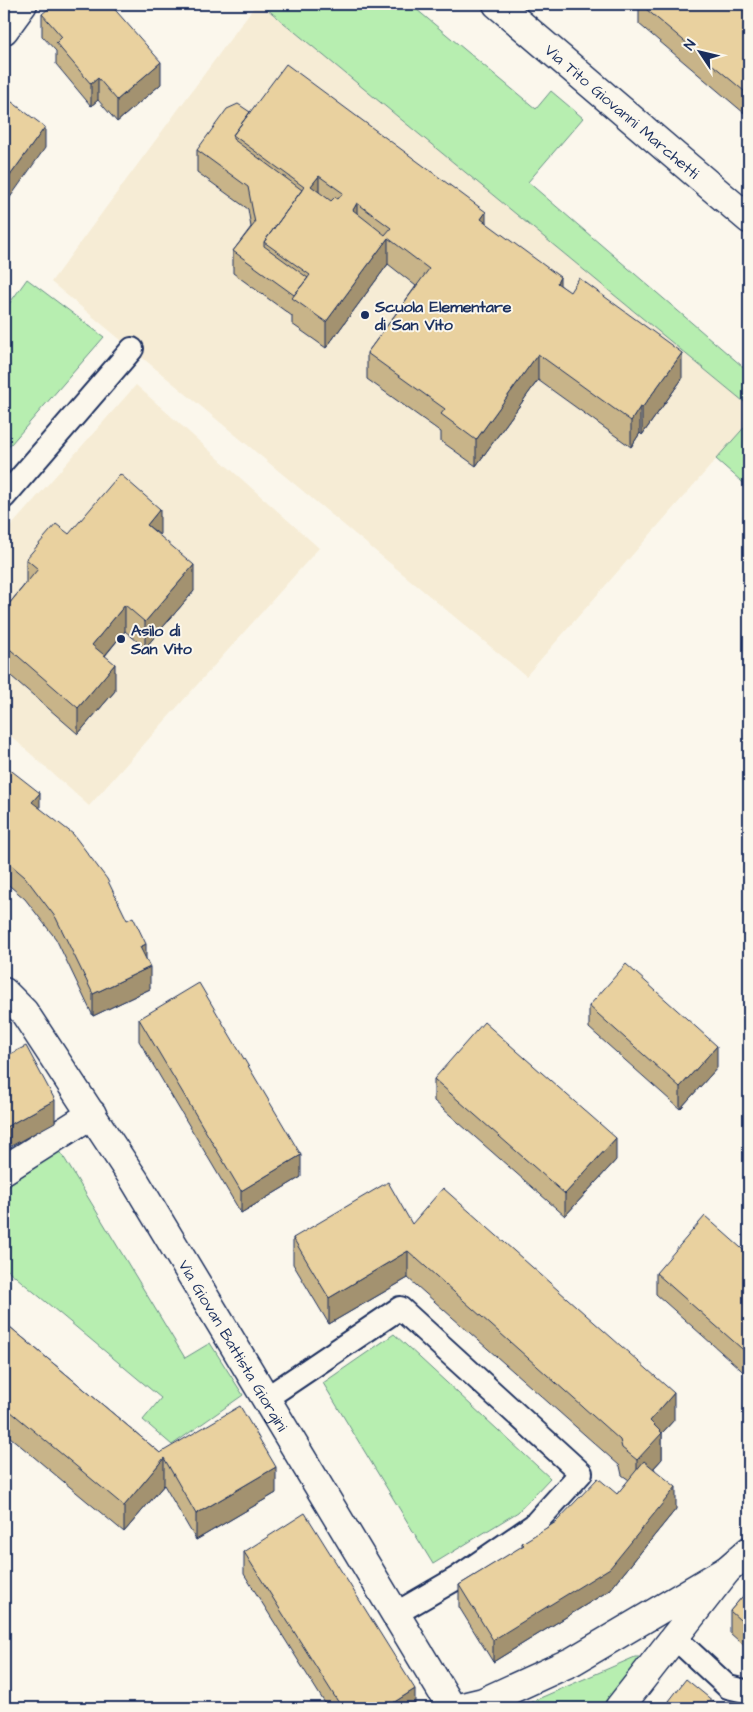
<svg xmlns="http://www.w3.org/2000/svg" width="753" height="1712" viewBox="0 0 753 1712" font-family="'Architects Daughter',sans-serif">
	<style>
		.built { fill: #f6ecd5 }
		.green { fill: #b7eeb0; stroke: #698e87 }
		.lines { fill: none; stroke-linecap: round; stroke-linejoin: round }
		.service-casing { stroke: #1b2f5e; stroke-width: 26 }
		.minor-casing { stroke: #1b2f5e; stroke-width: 31 }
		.service { stroke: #fbf7ec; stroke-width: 22 }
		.minor { stroke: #fbf7ec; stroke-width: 28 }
		.wall { fill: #c8b489; stroke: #1b2f5e }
		.shaded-wall { fill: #a3926f; stroke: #1b2f5e }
		.building { fill: #e9d19f; stroke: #1b2f5e; fill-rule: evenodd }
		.poi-dot { fill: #1b2f5e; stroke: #fbf7ec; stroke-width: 2 }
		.labels { text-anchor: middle; stroke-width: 4; stroke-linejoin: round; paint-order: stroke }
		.street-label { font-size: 16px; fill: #1b2f5e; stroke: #fbf7ec }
		.poi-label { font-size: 16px; font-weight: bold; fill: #1b2f5e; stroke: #fbf7ec; text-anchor: start }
	</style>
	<rect width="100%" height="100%" fill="#fbf7ec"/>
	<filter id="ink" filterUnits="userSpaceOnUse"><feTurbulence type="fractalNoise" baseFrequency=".02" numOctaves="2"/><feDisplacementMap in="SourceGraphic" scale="10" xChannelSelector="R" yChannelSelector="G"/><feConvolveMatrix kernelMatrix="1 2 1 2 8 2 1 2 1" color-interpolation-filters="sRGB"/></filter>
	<g filter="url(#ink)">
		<path class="built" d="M256,4H261L749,406V422L526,676L51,282Z
			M136,385L319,548L89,806L4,730V534Z"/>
		<path class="green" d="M261,4H410L536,109L551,91L583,118L528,182L749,372V406Z
			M27,279L104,337L4,452V311Z
			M749,422V488L716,459Z
			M60,1151L185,1358L210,1343L243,1395L172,1445L143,1420L161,1398L4,1267V1188Z
			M394,1334L550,1478L518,1512L433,1564L323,1383Z
			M635,1657H639L640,1661L603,1708H517Z"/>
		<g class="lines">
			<defs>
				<path id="service" d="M4,497L132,349
					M265,1399L400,1308L581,1473L534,1525L457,1578L395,1614
					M674,1637L728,1687L749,1692"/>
				<g id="minor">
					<path id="s1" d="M497,4L749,219"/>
					<path d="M4,30L23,4"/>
					<path id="s2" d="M4,992L24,1012L135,1181L452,1708"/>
					<path d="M4,1170L92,1114"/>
					<path d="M458,1708L483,1702L573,1661L727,1570"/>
					<path d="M619,1708L727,1570L749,1551"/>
				</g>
			</defs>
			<use href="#service" class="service-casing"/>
			<use href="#minor" class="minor-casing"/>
			<use href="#service" class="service"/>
			<use href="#minor" class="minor"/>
		</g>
		<path class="wall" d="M639,4H734V8L749,14L744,113L639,24Z
			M42,14L161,84L117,122L98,100L91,106L56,64V51L42,36Z
			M250,112L486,223L560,285L682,379L642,435L640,433L631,447L538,380L476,466L441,441V432L367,379V353L416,286L388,264L326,348L292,324V316L233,273V251L251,227L248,209L197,172V150Z
			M69,534L160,536L194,591L145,648L125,631L105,656L115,691L78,734L4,670V610L26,583V559Z
			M4,773L40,808L146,959L150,989L93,1016L56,939L25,899L4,881Z
			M589,1006L717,1068L680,1109L589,1028Z
			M139,1019L301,1177L241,1213L139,1041Z
			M434,1079L616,1160L565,1216L434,1101Z
			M412,1224L674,1420L662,1433V1459L654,1468L676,1509L610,1590L493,1662L459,1607V1585L522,1547V1543L617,1494L629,1480L622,1475L620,1466L408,1278L329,1324L293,1264V1238Z
			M749,1255V1377L656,1294V1273Z
			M4,1322L160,1453L276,1493L196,1540L164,1485L124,1532L4,1432Z
			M244,1552L415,1708H328L244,1574Z
			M749,1589V1650L730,1633V1611Z
			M669,1701L719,1708H669Z"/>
		<path class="shaded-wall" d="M726,4H734V15Z
			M161,62V84L117,122V100Z
			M98,78V100L91,106V84Z
			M749,84V106L744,113V91Z
			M45,127V148L4,206V184Z
			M319,176V202L311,186Z
			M357,203V229L353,210Z
			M486,212V239L481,219Z
			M388,238V264L326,348V322Z
			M560,277V304L557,283Z
			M682,353V379L642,435V408Z
			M538,354V380L476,466V440Z
			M640,407V433L631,447V421Z
			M160,509V535L147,525Z
			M194,565V591L145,648V622Z
			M125,605V631L92,671V645Z
			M115,664V691L78,734V708Z
			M40,793V815L32,802Z
			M146,944V965L140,947Z
			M150,967V989L93,1016V994Z
			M717,1046V1068L680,1109V1087Z
			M55,1100V1122L4,1150V1128Z
			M616,1138V1160L565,1216V1194Z
			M301,1155V1177L241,1213V1191Z
			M408,1251V1278L329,1324V1298Z
			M674,1393V1420L662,1433V1459L637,1486V1460L650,1421Z
			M164,1458V1485L124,1532V1506Z
			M276,1467V1493L196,1540V1514Z
			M676,1487V1509L610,1590L493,1662V1640Z
			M415,1689V1708H385Z"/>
		<path class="building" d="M54,4H110L161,62L117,100L98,78L91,84L56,43L62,37L42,14Z
			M640,4H728L734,9L738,5L749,14V84L744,91Z
			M286,64L486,212L481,219L560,277L557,283L570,292L579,278L682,353L642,408L640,407L631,421L538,354L476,440L441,414L445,409L367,353L429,269L388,238L326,322L292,298L310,275L264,242L304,187L233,135ZM319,176L343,193L338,199L335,197L331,201L311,186ZM357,203L391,228L385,235L353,210Z
			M4,96L45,127L4,184Z
			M238,104L250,112L233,135V139L302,190L264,242V246L308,278L294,295L233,251L255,223L248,187L197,150L227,109Z
			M120,474L160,509L147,525L194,565L145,622L125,605L92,645L115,664L78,708L4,644V610L38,569L26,559L56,524L69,534Z
			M8,768L40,793L32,802L73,834L107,879L127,920L133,917L146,944L140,947L150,967L93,994L56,918L25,877L4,859V773Z
			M626,964L717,1046L680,1087L589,1006Z
			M199,983L301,1155L241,1191L139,1019Z
			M484,1022L616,1138L565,1194L434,1079Z
			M26,1046L55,1100L4,1128V1053L6,1056Z
			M388,1182L412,1224L443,1188L674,1393L650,1421L662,1433L637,1460L622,1448L620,1440L408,1251L329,1298L293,1238Z
			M705,1216L749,1255V1355L656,1273Z
			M4,1322L160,1453L240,1406L276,1467L196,1514L164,1458L124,1506L4,1406Z
			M644,1461L676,1487L610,1568L493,1640L459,1585L524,1545L522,1543L556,1522L598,1478L617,1494Z
			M305,1513L415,1689L385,1708H342L244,1552Z
			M749,1589V1628L730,1611Z
			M686,1679L719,1706L718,1708H678L669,1701Z
			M433,1704L435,1708H426Z"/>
	</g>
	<g class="poi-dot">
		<circle cx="365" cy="315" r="5"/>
		<circle cx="121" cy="639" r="5"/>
	</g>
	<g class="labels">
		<g class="street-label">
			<text dy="6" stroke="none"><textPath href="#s1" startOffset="165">Via Tito Giovanni Marchetti</textPath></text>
			<text dy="6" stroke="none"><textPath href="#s2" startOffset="422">Via Giovan Battista Giorgini</textPath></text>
		</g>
		<g class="poi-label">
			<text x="375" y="312">Scuola Elementare<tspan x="375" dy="18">di San Vito</tspan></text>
			<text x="131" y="636">Asilo di<tspan x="131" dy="18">San Vito</tspan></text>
		</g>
	</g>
	<rect width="753" height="1712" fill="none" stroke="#fbf7ec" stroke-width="20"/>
	<rect x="10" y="10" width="733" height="1692" fill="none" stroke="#1b2f5e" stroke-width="2" filter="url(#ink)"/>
	<g transform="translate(700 52) rotate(305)" stroke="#fbf7ec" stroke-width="4" paint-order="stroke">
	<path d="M0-4L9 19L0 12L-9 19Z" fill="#1b2f5e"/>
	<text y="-8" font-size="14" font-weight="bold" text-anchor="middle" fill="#1b2f5e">N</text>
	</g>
</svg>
